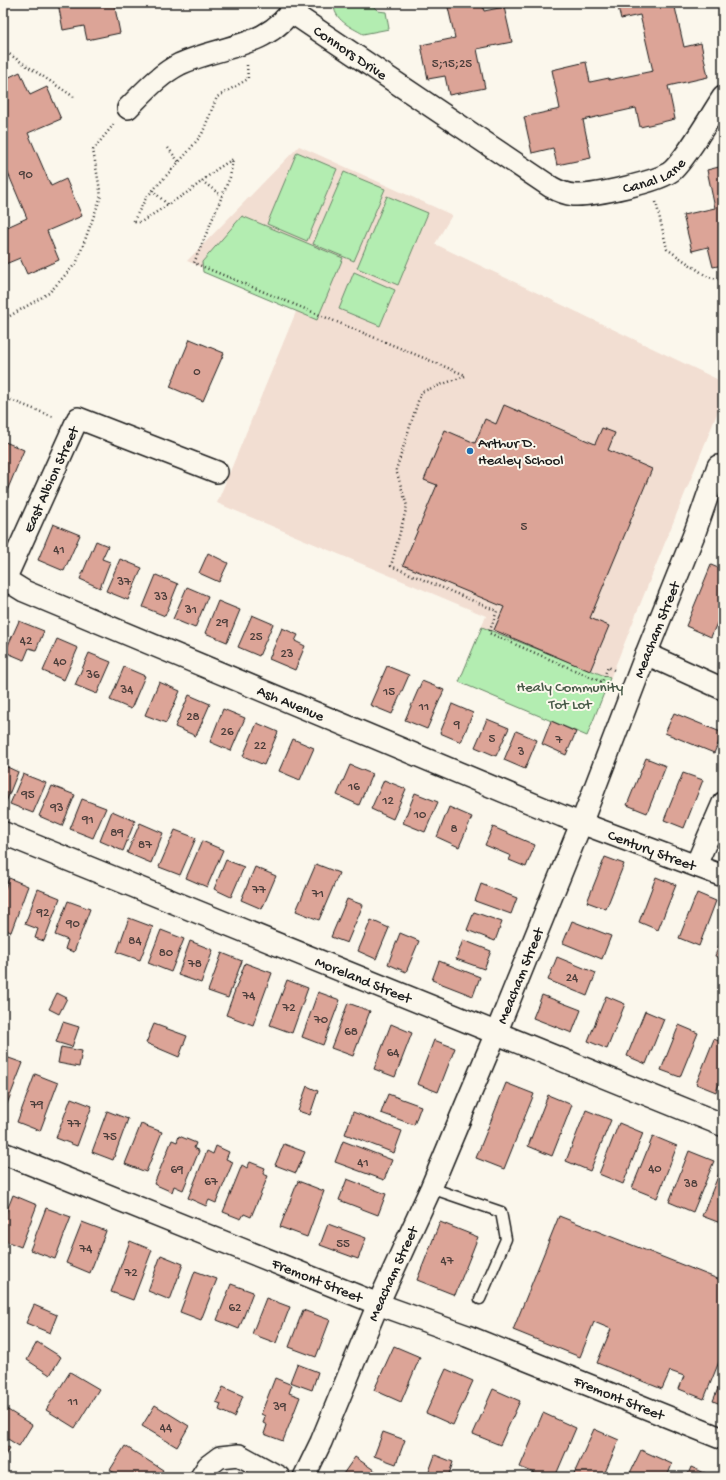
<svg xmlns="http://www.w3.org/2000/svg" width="726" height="1480" viewBox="0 0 726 1480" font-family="'Gochi Hand',sans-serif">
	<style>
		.built { fill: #f2ded2 }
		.green { fill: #b3edb1; stroke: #688466 }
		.building { fill: #dca497; stroke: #1c1c1c }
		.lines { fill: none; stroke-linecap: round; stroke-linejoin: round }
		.lane-casing { stroke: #1c1c1c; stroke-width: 13 }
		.street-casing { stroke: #1c1c1c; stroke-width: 24 }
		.secondary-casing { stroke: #1c1c1c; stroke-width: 25 }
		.path { stroke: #1c1c1c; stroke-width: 2.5; stroke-dasharray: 1 3; stroke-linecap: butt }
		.lane { stroke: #fbf7ec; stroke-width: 10 }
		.street { stroke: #fbf7ec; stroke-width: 21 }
		.secondary { stroke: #fbf7ec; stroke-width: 22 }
		.poi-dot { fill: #1f6fb2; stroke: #fbf7ec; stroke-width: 1.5 }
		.labels { text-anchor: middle; stroke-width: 4; stroke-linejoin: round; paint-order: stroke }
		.number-label { font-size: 13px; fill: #4c3e3b }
		.street-label { font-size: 15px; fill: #1c1c1c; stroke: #fbf7ec }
		.poi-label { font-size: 15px; fill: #1c1c1c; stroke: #fbf7ec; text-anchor: start }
		.park-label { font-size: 15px; fill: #495b49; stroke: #fbf7ec }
	</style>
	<rect width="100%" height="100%" fill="#fbf7ec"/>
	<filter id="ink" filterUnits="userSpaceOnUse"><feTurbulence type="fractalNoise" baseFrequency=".025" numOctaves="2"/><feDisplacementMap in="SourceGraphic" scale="8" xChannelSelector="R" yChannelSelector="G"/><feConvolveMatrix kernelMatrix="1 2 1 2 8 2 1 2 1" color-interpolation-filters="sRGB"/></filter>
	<g filter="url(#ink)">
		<path class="built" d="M299,146L452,215L435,244L723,382V399L587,736L459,682L486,616L217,503L298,307L187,261Z"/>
		<path class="green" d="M334,3H370L378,11L386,12L389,29L363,34C351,27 333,20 334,3Z
			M297,152L337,169L307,241L267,224Z
			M344,172L385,189L354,261L313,244Z
			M387,196L428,213L398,285L357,268Z
			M242,216L343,258L317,320L203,272L202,262Z
			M354,272L395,290L380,326L339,309Z
			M482,627L610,678L587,736L459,682Z"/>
		<path class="building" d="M58,3H114L120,33L87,40L84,26L63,30Z
			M447,3H482L484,11L504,7L512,42L477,49L485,88L449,95L445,76L428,79L421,45L455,38Z
			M617,3H674L684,47L701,43L708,77L668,86L675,119L640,127L636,108L583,120L591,158L557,165L553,148L532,153L524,117L560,109L552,70L586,62L590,82L609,78V80L653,71L640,15L621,19Z
			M20,72L30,95L47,87L61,119L28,133L51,186L66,179L82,216L47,231L59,260L27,274L20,258L3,265V229L27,218L5,166L3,167V129L7,128L3,119V80Z
			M723,166V265L713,267L708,247L692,251L683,215L715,208L707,170Z
			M190,339L224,353L203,401L170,387Z
			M504,405L595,444L602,428L615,433L608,450L652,469L590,618L609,626L590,671L494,630L504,607L403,565L437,485L424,480L445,430L475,443L485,419L496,424Z
			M3,441L24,450L4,498H3Z
			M53,524L80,535L64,571L38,560Z
			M96,541L108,546L102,559L110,562L100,588L80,579Z
			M208,553L228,563L219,582L199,573Z
			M120,559L142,568L128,600L106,591Z
			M711,565L723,570V609L711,637L686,626Z
			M156,575L178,584L165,616L143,607Z
			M187,587L208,596L195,628L173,619Z
			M218,601L240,610L227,642L205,633Z
			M252,615L273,624L259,656L238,647Z
			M19,621L44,631L36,650L29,648L24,660L5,652Z
			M282,628L298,635L295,641L305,646L295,670L269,659Z
			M57,639L78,648L64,680L43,671Z
			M89,653L111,662L97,694L75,685Z
			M387,666L409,675L392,714L370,705Z
			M124,667L145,676L131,709L110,700Z
			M422,681L444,690L427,729L405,720Z
			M159,682L180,691L166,723L145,715Z
			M189,695L210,704L196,736L175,727Z
			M452,704L473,713L461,742L440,733Z
			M223,709L245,718L231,751L210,742Z
			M674,713L723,733L714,753L665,733Z
			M487,719L509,728L496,756L475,747Z
			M551,721L576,732L566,755L542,744Z
			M257,723L278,732L264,765L243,756Z
			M516,731L537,740L525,769L504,760Z
			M293,739L314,748L300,780L279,771Z
			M646,758L666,766L647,813L627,805Z
			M3,765L18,772L6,802L3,801Z
			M350,765L372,774L359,805L337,795Z
			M683,773L703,780L684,828L664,820Z
			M23,774L46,783L33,813L10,804Z
			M384,780L406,789L393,819L371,809Z
			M52,786L75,795L62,826L39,816Z
			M415,793L438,802L425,832L403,823Z
			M82,799L106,808L93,838L70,829Z
			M449,807L472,817L459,847L437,837Z
			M112,811L135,821L123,851L100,841Z
			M140,823L163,833L151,863L127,853Z
			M493,827L535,845L526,867L509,860L511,856L485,845Z
			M175,830L196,838L180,875L159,867Z
			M202,841L223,850L207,887L186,878Z
			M605,857L624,864L606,909L587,902Z
			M226,860L244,867L231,897L214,889Z
			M316,864L339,873L319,920L296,911Z
			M255,867L276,876L262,909L241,900Z
			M656,877L676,885L658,930L639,922Z
			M9,878L28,886L11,932L3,929V894Z
			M481,884L517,898L511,914L475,901Z
			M38,889L60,898L44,941L35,938L38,929L25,924Z
			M697,893L716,901L699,946L679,938Z
			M347,899L363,905L347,943L331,937Z
			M68,901L90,909L74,952L65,949L68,940L55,935Z
			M474,912L502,922L495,941L467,930Z
			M129,918L153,927L140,960L117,952Z
			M371,920L389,928L376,959L358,951Z
			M572,921L611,936L602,959L563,943Z
			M161,930L184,939L171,972L148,963Z
			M400,933L419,941L406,972L388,964Z
			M723,935V959L715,956Z
			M463,940L491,951L484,969L456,959Z
			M190,941L213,950L201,983L178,975Z
			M222,953L242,961L228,998L208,991Z
			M557,957L596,973L587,996L548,980Z
			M439,961L480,977L473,996L432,980Z
			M245,963L272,973L253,1025L226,1015Z
			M287,980L308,988L292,1033L270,1025Z
			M318,992L340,1000L323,1045L302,1037Z
			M57,993L67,998L59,1014L49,1009Z
			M542,995L581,1010L572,1033L533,1018Z
			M606,996L625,1004L607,1049L588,1041Z
			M348,1003L370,1011L353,1056L331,1048Z
			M645,1011L664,1019L646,1064L627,1056Z
			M63,1022L79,1027L72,1047L56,1042Z
			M154,1024L187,1036L179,1057L146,1043Z
			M391,1024L412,1033L395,1077L374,1069Z
			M679,1025L698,1033L680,1077L661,1070Z
			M714,1039L723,1043V1074L716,1092L696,1084Z
			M434,1040L455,1048L438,1092L417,1084Z
			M61,1047L82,1051L79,1067L58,1063Z
			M3,1056L23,1063L7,1104L3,1103Z
			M35,1074L58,1083L40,1131L17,1122Z
			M506,1083L534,1094L504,1169L476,1158Z
			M307,1086L318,1091L310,1115L298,1111Z
			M388,1094L421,1106L414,1125L381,1113Z
			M548,1095L572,1105L552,1156L528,1146Z
			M71,1098L92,1106L77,1146L56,1138Z
			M586,1110L611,1120L590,1171L566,1161Z
			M107,1111L128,1119L113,1160L92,1152Z
			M353,1112L402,1131L394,1153L345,1134Z
			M619,1123L643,1133L623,1184L599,1174Z
			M141,1124L162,1132L146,1172L125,1164Z
			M179,1136L196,1143L194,1148L199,1151L183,1190L174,1186L172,1192L154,1184L172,1140L177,1142Z
			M653,1136L677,1146L657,1198L632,1188Z
			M343,1141L392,1160L384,1180L335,1162Z
			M284,1144L305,1152L296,1173L275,1165Z
			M216,1146L229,1152L226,1159L233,1162L216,1203L209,1200L206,1206L188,1198L207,1151L213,1154Z
			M689,1151L714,1161L693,1212L669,1202Z
			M250,1162L265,1168L263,1174L268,1176L251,1217L244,1214L241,1219L223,1212L242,1165L247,1168Z
			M723,1164V1224L702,1216Z
			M347,1179L386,1194L378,1215L339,1200Z
			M298,1181L324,1191L307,1237L280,1227Z
			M13,1195L37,1205L21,1247L3,1240V1220Z
			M46,1208L71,1217L55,1259L30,1250Z
			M559,1216L723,1281V1352L704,1399L679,1389L684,1376L670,1371L662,1389L597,1363L611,1329L594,1322L580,1357L513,1330Z
			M82,1222L106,1231L90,1273L66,1263Z
			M440,1222L478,1237L455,1295L417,1280Z
			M328,1224L366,1238L358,1259L320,1245Z
			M130,1241L152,1250L133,1300L111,1292Z
			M161,1255L183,1264L170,1300L148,1291Z
			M195,1271L217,1279L201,1320L180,1312Z
			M231,1284L253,1292L239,1329L217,1320Z
			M266,1298L290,1307L276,1343L252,1334Z
			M34,1305L57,1315L50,1333L26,1323Z
			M303,1310L330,1320L316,1357L289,1347Z
			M37,1342L61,1357L50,1375L27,1360Z
			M394,1346L420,1357L401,1402L374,1390Z
			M297,1364L318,1372L312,1390L290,1382Z
			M446,1369L473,1381L453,1425L426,1413Z
			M70,1372L99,1389L75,1428L46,1410Z
			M723,1376V1405L713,1401Z
			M275,1378L292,1385L289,1393L300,1397L283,1441L264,1434L267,1425L263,1423L265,1416L261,1414Z
			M223,1387L243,1396L234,1417L219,1410L221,1404L216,1402Z
			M493,1389L520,1401L500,1445L473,1434Z
			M155,1405L189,1426L177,1447L142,1426Z
			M3,1407L32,1425L19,1446L3,1436Z
			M543,1413L576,1428L555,1477H544L520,1467Z
			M594,1429L619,1440L603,1477H575L573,1476Z
			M383,1432L405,1440L396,1464L374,1456Z
			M3,1444L10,1448L3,1459Z
			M125,1446L163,1470L159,1477H121L110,1470Z
			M641,1450L672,1464L667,1477H639L630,1473Z
			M435,1455L453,1462L448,1477H427Z
			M355,1457L384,1477H341Z
			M691,1467L714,1477H687Z
			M390,1470L402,1477H386Z
			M480,1473L491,1477H479Z"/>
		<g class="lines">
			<defs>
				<path id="lane" d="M431,1188L501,1212L506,1239L480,1299"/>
				<g id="street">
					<path id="s1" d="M291,12L551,187C558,191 565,194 574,195C592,196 660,182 673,170C690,153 709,118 723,97"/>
					<path d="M128,108C144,92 160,74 180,64C224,44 269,49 297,3"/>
					<path id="s2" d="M3,578L24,591L562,816L723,876"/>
					<path id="s3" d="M3,584L78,418L217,472"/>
					<path d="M646,654L723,689"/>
					<path d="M696,865L723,803"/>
					<path id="s4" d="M3,1153L378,1304L467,1336L723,1439"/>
					<path d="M201,1477L208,1466L220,1457L239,1455L279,1477"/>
					<path id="s5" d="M304,1477L321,1442L378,1304L431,1188L501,1021L581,824L646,654L695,532L718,466"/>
				</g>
				<g id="secondary">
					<path id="s6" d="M3,833L723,1125"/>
				</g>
			</defs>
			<use href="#lane" class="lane-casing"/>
			<use href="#street" class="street-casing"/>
			<use href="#secondary" class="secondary-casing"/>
			<path class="path" d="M3,50L74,97
				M247,65L248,79L217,97L202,134L187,153L146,198L133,222H141L191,190L217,169L233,159L230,177L194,263L465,375
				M168,148L179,162
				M202,181L222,196
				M152,190L168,205
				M656,202L667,249L708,277L723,280
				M3,320L49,293L77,262L101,196L93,150L114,124
				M465,376L421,392L396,470L407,506L391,566L497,611L489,633L602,682L608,667L616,671
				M3,397L54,417"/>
			<use href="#lane" class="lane"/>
			<use href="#street" class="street"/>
			<use href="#secondary" class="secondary"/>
		</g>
	</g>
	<circle class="poi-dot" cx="470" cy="451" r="4"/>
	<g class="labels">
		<g class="number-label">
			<text x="452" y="67">5;15;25</text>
			<text x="26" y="178">90</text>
			<text x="197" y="375">0</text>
			<text x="524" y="530">5</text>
			<text x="59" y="553">41</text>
			<text x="124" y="585">37</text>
			<text x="161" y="600">33</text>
			<text x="191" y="613">31</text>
			<text x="222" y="626">29</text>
			<text x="256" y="640">25</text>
			<text x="26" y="644">42</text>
			<text x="287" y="657">23</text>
			<text x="60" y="665">40</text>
			<text x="93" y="678">36</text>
			<text x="127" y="693">34</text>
			<text x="389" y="695">15</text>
			<text x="424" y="710">11</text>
			<text x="193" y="720">28</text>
			<text x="457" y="728">9</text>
			<text x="227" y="735">26</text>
			<text x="492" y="742">5</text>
			<text x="559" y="743">7</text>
			<text x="260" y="749">22</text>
			<text x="521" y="755">3</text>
			<text x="354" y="790">16</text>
			<text x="28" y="798">95</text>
			<text x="388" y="804">12</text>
			<text x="57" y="811">93</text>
			<text x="420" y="818">10</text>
			<text x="88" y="823">91</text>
			<text x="454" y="832">8</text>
			<text x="117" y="836">89</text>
			<text x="145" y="848">87</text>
			<text x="259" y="893">77</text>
			<text x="318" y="897">71</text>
			<text x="43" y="916">92</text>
			<text x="73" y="927">90</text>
			<text x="135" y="944">84</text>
			<text x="166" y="956">80</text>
			<text x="195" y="967">78</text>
			<text x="572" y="981">24</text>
			<text x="249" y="999">74</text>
			<text x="289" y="1011">72</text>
			<text x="321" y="1023">70</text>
			<text x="351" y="1035">68</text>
			<text x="393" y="1056">64</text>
			<text x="37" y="1108">79</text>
			<text x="74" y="1127">77</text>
			<text x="110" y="1140">75</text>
			<text x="363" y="1166">41</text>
			<text x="655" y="1172">40</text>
			<text x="177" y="1173">69</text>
			<text x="211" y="1185">67</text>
			<text x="691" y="1187">38</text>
			<text x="343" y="1247">55</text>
			<text x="86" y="1252">74</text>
			<text x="447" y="1264">47</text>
			<text x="131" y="1276">72</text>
			<text x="235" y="1311">62</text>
			<text x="73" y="1405">11</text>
			<text x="280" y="1410">39</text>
			<text x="166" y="1431">44</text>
		</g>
		<g class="street-label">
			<text dy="5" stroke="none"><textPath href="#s1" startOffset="72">Connors Drive</textPath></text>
			<text dy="5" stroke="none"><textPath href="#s1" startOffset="421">Canal Lane</textPath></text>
			<text dy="5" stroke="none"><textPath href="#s3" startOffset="115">East Albion Street</textPath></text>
			<text dy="5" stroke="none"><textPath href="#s5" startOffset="918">Meacham Street</textPath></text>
			<text dy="5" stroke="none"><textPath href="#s2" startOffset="314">Ash Avenue</textPath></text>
			<text dy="5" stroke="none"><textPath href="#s2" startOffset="704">Century Street</textPath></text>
			<text dy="5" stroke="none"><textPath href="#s5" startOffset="546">Meacham Street</textPath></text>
			<text dy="5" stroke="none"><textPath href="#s6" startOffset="389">Moreland Street</textPath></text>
			<text dy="5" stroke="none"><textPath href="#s5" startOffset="222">Meacham Street</textPath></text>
			<text dy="5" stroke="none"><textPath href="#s4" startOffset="339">Fremont Street</textPath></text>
			<text dy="5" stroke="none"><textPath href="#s4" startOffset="663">Fremont Street</textPath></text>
		</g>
		<g class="poi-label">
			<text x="478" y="447">Arthur D.<tspan x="478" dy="17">Healey School</tspan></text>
		</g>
		<g class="park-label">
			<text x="570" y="691">Healy Community<tspan x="570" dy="17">Tot Lot</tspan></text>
		</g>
	</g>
	<rect width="726" height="1480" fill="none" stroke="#fbf7ec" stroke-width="16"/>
	<rect x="8" y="8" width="710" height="1464" fill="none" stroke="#1c1c1c" stroke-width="1.5" filter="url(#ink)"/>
</svg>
